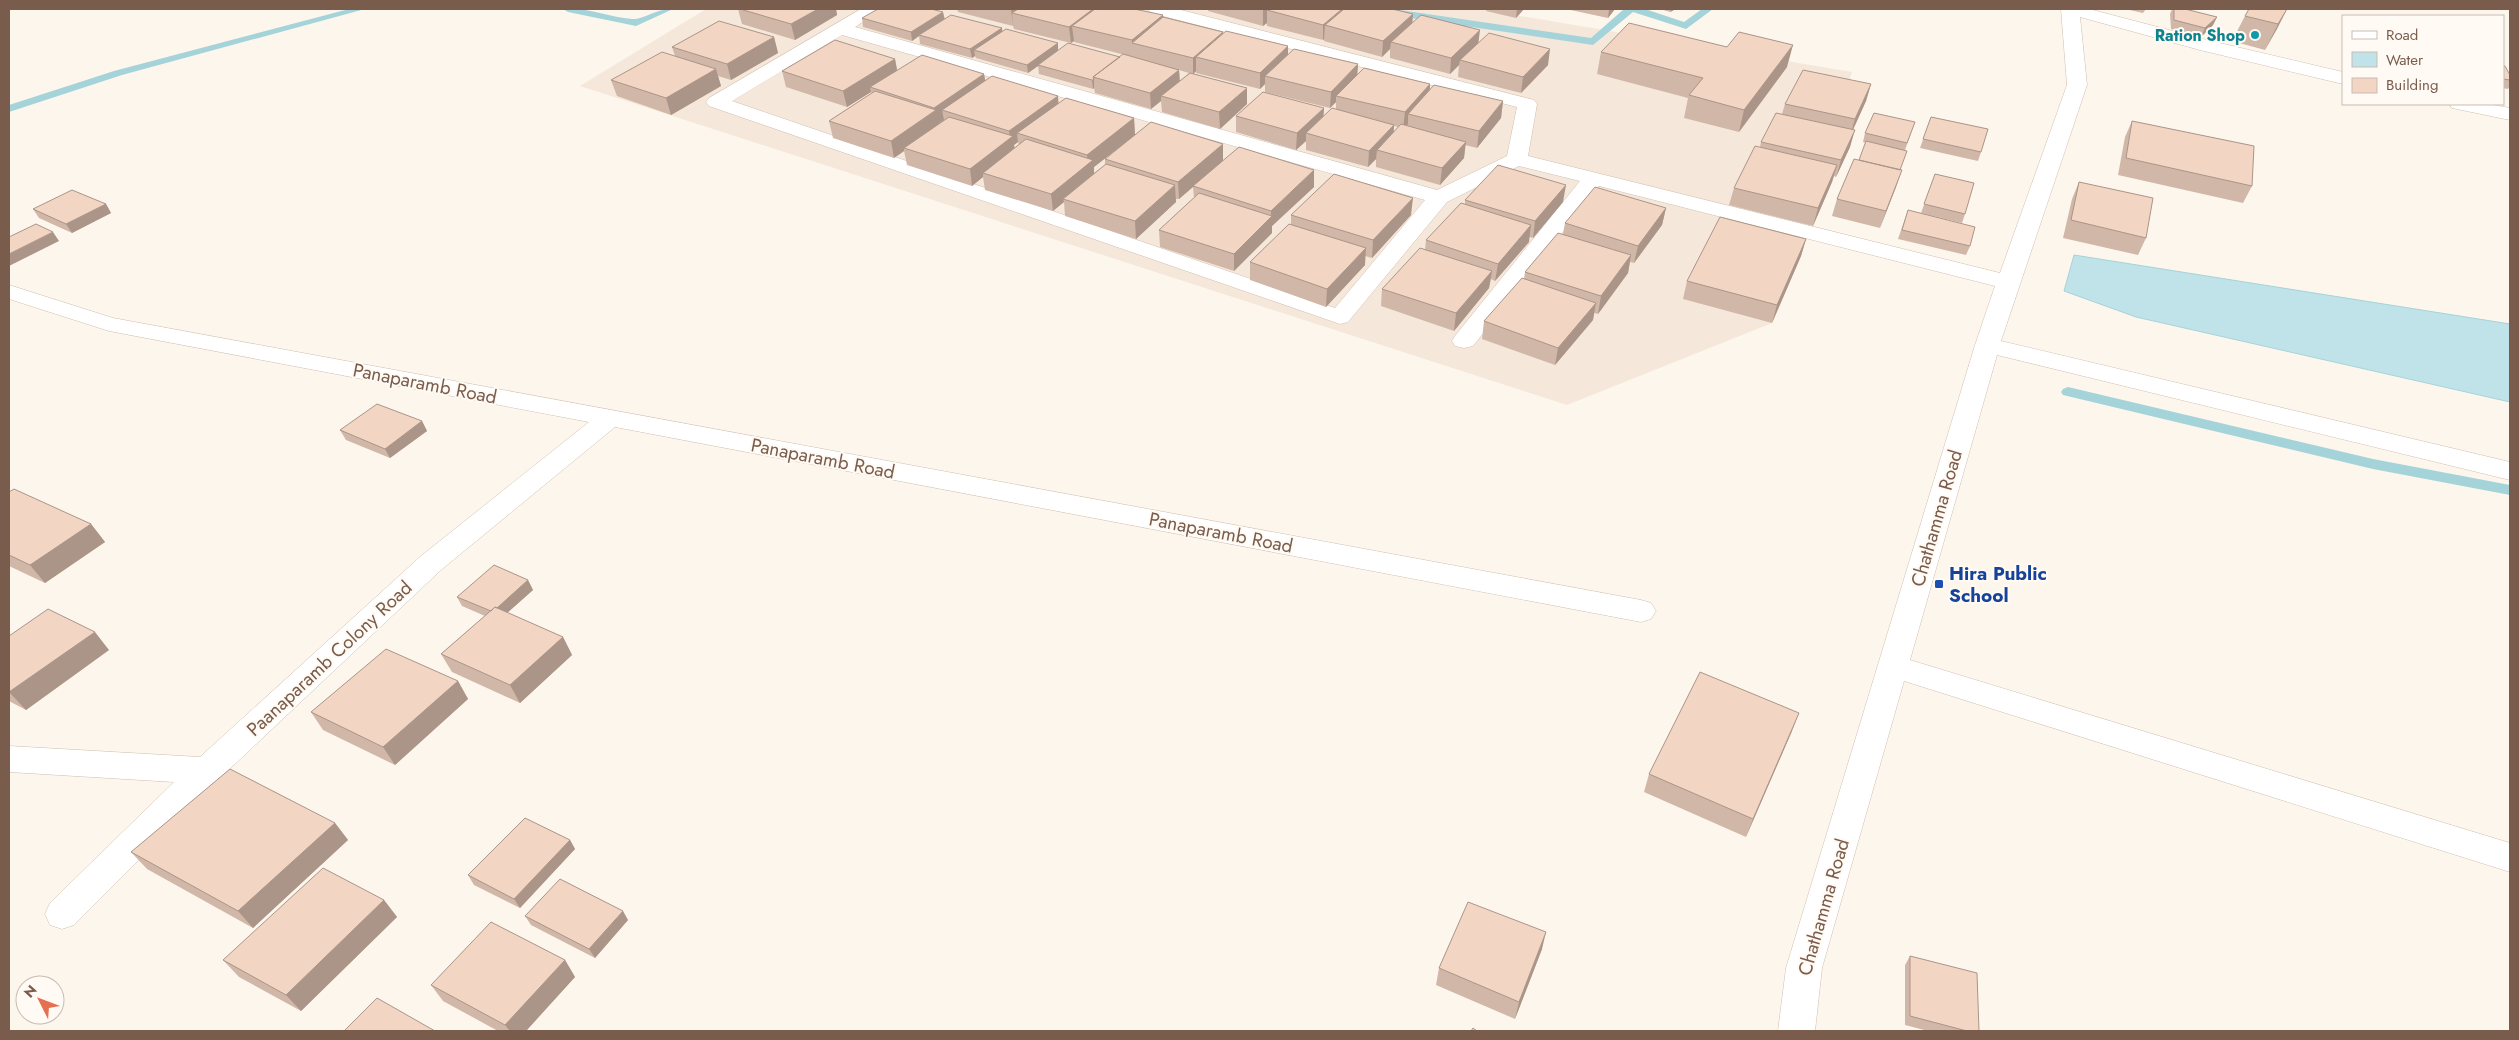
<svg xmlns="http://www.w3.org/2000/svg" width="2519" height="1040" viewBox="0 0 2519 1040" font-family="Jost,sans-serif">
	<style>
		.residential { fill: #f5e8da }
		.water { fill: #bfe3e8; stroke: #a5d3da }
		.lines { fill: none; stroke-linecap: round; stroke-linejoin: round }
		.stream { fill: #a5d3da; fill-rule: evenodd }
		.minor-casing { stroke: #d1beb0; stroke-width: 1 }
		.minor { fill: #fff; fill-rule: evenodd }
		.wall { fill: #d1b7a8; fill-rule: evenodd }
		.shaded-wall { fill: #aa9588 }
		.building { fill: #f3d5c3; stroke: #aa9588 }
		.culture-dot { fill: #0f9aa8; stroke: #fffaf3; stroke-width: 2 }
		.transit-dot { fill: #1a4fb4; stroke: #fffaf3; stroke-width: 2 }
		.labels { text-anchor: middle; stroke-width: 4; stroke-linejoin: round; paint-order: stroke }
		.far-culture-label { font-size: 16px; font-weight: bold; fill: #0d838f; stroke: #fffaf3; text-anchor: end }
		.street-label { font-size: 19px; fill: #7a5c4d; stroke: #fffaf3 }
		.transit-label { font-size: 19px; font-weight: bold; fill: #164399; stroke: #fffaf3; text-anchor: start }
	</style>
	<rect width="100%" height="100%" fill="#fdf6ec"/>
	<path class="residential" d="M706,9H1479L1852,72L1772,323L1567,405L580,86Z"/>
	<path class="water" d="M2074,255L2510,324V402L2136,317L2064,291Z"/>
	<g class="lines">
		<path class="stream" d="M349,9H365L122,75L9,112V105L114,71Z
			M563,9C587,7 609,17 632,19C643,20 657,8 673,9L636,26L568,12Z
			M1377,9H1393L1591,38L1624,9H1645L1684,22L1702,9H1713L1686,29L1633,12L1593,45L1397,16Z
			M2068,387L2373,459L2510,485V495L2373,469L2063,395L2061,392L2063,389Z"/>
		<defs>
			<path id="minor" d="M861,9H882L855,27L1437,190L1507,156L1517,107L1151,13L1148,9H1177L1534,100L1537,104L1528,156L2000,273L2067,85L2061,9H2089L2211,41L2343,72V84L2200,50L2080,17L2087,85L2001,341L2510,462V480L1997,355L1910,660L2510,843V872L1904,681L1822,968L1815,1031H1778L1786,968L1975,345L1995,286L1599,186L1473,346L1464,348L1455,346L1452,341L1455,336L1580,181L1519,166L1447,202L1348,322L1340,324L709,106L706,102L709,98ZM842,35L1425,200L1335,308L732,101Z
				M2449,104H2488L2510,108V120L2452,108Z
				M9,285L113,318L1641,600L1651,603L1656,611L1651,619L1641,622L615,427L441,570L218,780L74,925L62,929L50,925L45,914L50,903L174,782L9,772V746L200,757L421,556L589,422L109,331L9,299Z"/>
		</defs>
		<use href="#minor" class="minor-casing"/>
		<use href="#minor" class="minor"/>
	</g>
	<path class="wall" d="M738,9H836L837,15L795,40L742,24Z
		M951,9H1134L1163,17L1223,32V34L1288,55L1358,64L1357,74L1430,84V90L1503,101L1501,118L1477,148L1465,145L1464,158L1440,185L1376,167V159L1368,167L1306,150V141L1296,150L1236,132V116L1324,108L1323,116L1336,109V102L1330,108L1265,92V84L1260,89L1196,73V71L1194,74L1247,88V104L1220,129L1162,112L1161,101L1151,109L1095,93L1094,88L1093,89L1039,74L1038,66L1028,73L976,58L975,56L972,58L920,44L919,36L912,41L863,27L862,18L944,19L1002,28V32L1058,51L1120,57H1133L1074,42V41L1071,43L1014,29L1013,26L958,12L957,9L956,10ZM1179,70L1189,73L1180,81ZM1394,126L1398,127L1394,132Z
		M1208,9H1392L1412,23L1548,65L1521,93L1458,77L1459,65L1450,74L1390,58V49L1382,57L1324,41V39L1323,40L1267,26V23L1263,26L1208,11Z
		M1487,9H1524L1516,18L1486,11Z
		M1566,9H1615L1608,18Z
		M1660,9H1676L1670,12Z
		M2125,9H2146L2143,13Z
		M2172,9H2185L2217,17L2213,25L2201,37L2171,29L2170,14Z
		M2287,9L2265,50L2232,41L2245,16Z
		M774,37L778,53L731,80L718,76L721,86L671,115L617,96L611,80L675,56L672,47Z
		M1601,52L1787,67L1739,132L1684,118L1688,98L1597,74Z
		M895,59L897,70L984,74L985,81L1058,96V103L1134,118L1135,135L1094,167V173L1105,165V159L1223,144V160L1314,187L1272,226V233L1234,271L1160,247L1159,230L1194,198L1193,187L1179,199H1176V202L1136,239L1065,216L1064,202L1053,211L985,190L983,177L972,186L907,165L904,151L894,158L833,138L829,121L872,94L871,92L847,107L786,87L782,71ZM1018,142L1019,145L1015,148L1014,145Z
		M2503,66L2510,75V86L2508,89L2503,88Z
		M1871,84L1866,101L1853,130L1850,147L1836,177L1834,176L1832,182L1813,226L1729,205L1734,188L1760,147L1761,142L1782,114L1785,104Z
		M1931,117L1981,152L1978,161L1920,148Z
		M2132,121L2252,186L2243,203L2118,175L2125,137Z
		M1915,122L1905,150L1896,187L1880,228L1832,216L1837,199L1859,160L1866,143L1863,142L1865,133Z
		M1935,174L1965,214L1962,223L1921,213Z
		M2079,182L2146,238L2138,255L2063,238L2072,199Z
		M1465,200L1563,202L1533,238L1529,237V242L1495,281L1491,279L1489,288L1454,331L1381,306L1382,289L1425,250L1426,240L1465,204Z
		M106,204L111,213L72,233L39,218L33,209Z
		M1666,208L1662,225L1634,263L1630,262L1628,273L1598,314L1594,313L1593,320L1555,365L1482,339L1484,321L1524,279L1525,272L1563,234L1565,223Z
		M1908,210L1970,246L1966,255L1898,239Z
		M1291,215H1411L1372,258L1365,256V265L1326,307L1250,280V262L1291,224Z
		M1806,239L1801,256L1772,323L1683,299L1687,281Z
		M422,421L427,431L390,458L346,440L340,430Z
		M9,492L91,524L105,542L45,583L9,566Z
		M528,580L533,590L507,613L563,637L572,655L520,703L452,672L441,654L485,616L462,606L457,597Z
		M9,636L109,650L26,710L9,701Z
		M458,681L468,699L395,765L323,730L311,712Z
		M1792,731L1746,837L1644,792L1649,774Z
		M335,823L348,840L253,928L147,869L131,852Z
		M570,840L575,849L520,908L474,885L468,875Z
		M384,900L397,917L301,1011L239,977L223,960Z
		M525,916L628,920L595,958L531,925Z
		M1542,949L1515,1019L1436,985L1439,968Z
		M1910,956L1979,1031H1928L1905,1025V965Z
		M565,960L575,977L526,1031H498L443,1001L431,985Z"/>
	<path class="shaded-wall" d="M818,9H836L837,15L795,40L791,24Z
		M1013,9H1037L1012,13L1013,26L1011,10Z
		M1093,9H1102L1072,26L1074,41L1071,43L1069,27Z
		M1265,9H1284L1267,10V23L1263,26V10Z
		M1342,9H1354L1325,25L1324,39L1323,40V25Z
		M1517,9H1524L1516,18Z
		M1610,9H1615L1608,18L1609,10Z
		M1671,9H1676L1670,12Z
		M2287,9L2277,29L2265,50L2278,24Z
		M943,12L945,20L919,35V36L912,41L911,32Z
		M1413,14L1412,30L1391,42L1390,49L1382,57L1383,41Z
		M1163,15L1164,31L1132,43V40Z
		M2217,17L2213,25L2201,37L2205,28Z
		M1002,28L1003,37L974,50L975,56L972,58L970,49Z
		M1480,30L1478,46L1460,60L1459,65L1450,74L1451,58Z
		M1223,32V48L1196,57V71L1193,74V58Z
		M774,37L778,53L731,80L727,64Z
		M1058,43V52L1028,73L1027,65Z
		M1793,45L1787,67L1739,132L1744,110Z
		M1288,46V62L1265,76V84L1260,89V73Z
		M1550,49L1548,65L1521,93L1523,77Z
		M895,59L898,75L870,87L871,92L847,107L843,91Z
		M1358,64L1357,80L1336,96V102L1330,108L1331,92Z
		M716,69L721,86L671,115L666,98Z
		M1179,70L1180,86L1161,96V101L1151,109L1150,93Z
		M984,74L987,90L942,110L944,120L939,123V126L904,148V151L894,158L891,141L935,111L934,108Z
		M1092,80H1094V88L1093,89Z
		M1430,84L1429,100L1408,114V124L1403,129L1405,112Z
		M1871,84L1866,101L1850,136L1855,119Z
		M1247,88V104L1220,129L1219,112Z
		M1058,96L1059,112L1017,133L1018,142L1014,145L1015,153L983,173V177L972,186L970,169L1010,138L1009,131Z
		M1503,101L1501,118L1477,148L1479,131Z
		M1324,108L1323,125L1306,133V141L1296,150L1297,133Z
		M1134,118L1135,135L1094,167V177L1063,199L1064,202L1053,211L1051,194L1088,164L1087,155Z
		M1394,125L1393,141L1377,150L1376,159L1368,167L1369,151Z
		M1855,130L1850,147L1836,177L1841,160Z
		M1466,142L1464,158L1440,185L1442,168Z
		M1223,144V161L1179,199L1178,182Z
		M1837,165L1832,182L1813,226L1818,208Z
		M1314,170V187L1272,226V233L1234,271V254L1271,217V211Z
		M1902,170L1896,187L1880,228L1886,211Z
		M1175,185L1176,202L1136,239L1135,221Z
		M1566,185L1563,202L1533,238L1535,221Z
		M1413,198L1411,215L1372,258L1373,240Z
		M106,204L111,213L72,233L66,224Z
		M1666,208L1662,225L1634,263L1638,246Z
		M1531,225L1529,242L1495,281L1498,264Z
		M53,232L59,241L9,266V254Z
		M1806,239L1801,256L1772,323L1777,305Z
		M1366,248L1365,265L1326,307L1327,289Z
		M1631,255L1628,273L1598,314L1601,296Z
		M1492,271L1489,288L1454,331L1456,313Z
		M1596,303L1593,320L1555,365L1558,348Z
		M422,421L427,431L390,458L385,449Z
		M91,524L105,542L45,583L30,565Z
		M528,580L533,590L498,621L492,612Z
		M95,632L109,650L26,710L9,692Z
		M563,637L572,655L520,703L510,685Z
		M458,681L468,699L395,765L383,747Z
		M1799,713L1792,731L1746,837L1753,819Z
		M335,823L348,840L253,928L238,911Z
		M570,840L575,849L520,908L514,899Z
		M384,900L397,917L301,1011L286,995Z
		M623,911L628,920L595,958L589,949Z
		M1546,932L1542,949L1515,1019L1519,1002Z
		M565,960L575,977L526,1031H510L505,1025Z"/>
	<path class="building" d="M740,9H818L791,24Z
		M878,9H931L943,12L911,32L862,18Z
		M1018,9H1093L1069,27L1012,13Z
		M1095,9H1134L1163,15L1132,40L1072,26Z
		M1268,9H1342L1323,25L1267,10Z
		M1344,9H1392L1413,14L1383,41L1325,25Z
		M2174,9H2185L2217,17L2205,28L2174,20Z
		M2249,9H2287L2278,24L2245,16Z
		M951,15L1002,28L970,49L919,35Z
		M1421,15L1480,30L1451,58L1391,42Z
		M1163,17L1223,32L1193,58L1132,43Z
		M719,21L774,37L727,64L672,47Z
		M1629,23L1727,47L1739,32L1793,45L1744,110L1689,95L1703,78L1601,52Z
		M1006,29L1058,43L1027,65L974,50Z
		M1226,31L1288,46L1260,73L1196,57Z
		M1489,33L1550,49L1523,77L1460,60Z
		M835,40L895,59L843,91L782,71Z
		M1068,43L1120,57L1093,77L1094,80H1092L1038,65Z
		M1294,49L1358,64L1331,92L1265,76Z
		M662,52L716,69L666,98L611,80Z
		M1123,54L1179,70L1150,93L1093,77Z
		M922,55L984,74L934,108L870,87Z
		M2503,66H2505L2510,75V80L2503,79Z
		M1364,68L1430,84L1405,112L1336,96Z
		M1803,70L1871,84L1855,119L1785,104Z
		M1190,73L1247,88L1219,112L1161,96Z
		M992,76L1058,96L1009,131L942,110Z
		M1434,85L1503,101L1479,131L1408,114Z
		M875,91L936,110L891,141L829,121Z
		M1263,92L1324,108L1297,133L1236,116Z
		M1066,98L1134,118L1087,155L1017,133Z
		M1332,108L1394,125L1369,151L1306,133Z
		M1776,113L1855,130L1841,160L1761,142Z
		M1874,113L1915,122L1907,143L1865,133Z
		M949,117L1013,136L970,169L904,148Z
		M1931,117L1988,129L1981,152L1923,139Z
		M2132,121L2254,146L2252,186L2126,158Z
		M1151,122L1223,144L1178,182L1105,159Z
		M1401,124L1466,142L1442,168L1377,150Z
		M1026,139L1093,160L1051,194L983,173Z
		M1866,141L1907,151L1900,170L1859,160Z
		M1755,146L1837,165L1818,208L1734,188Z
		M1239,147L1314,170L1271,211L1193,186Z
		M1854,159L1902,170L1886,211L1837,199Z
		M1106,164L1175,185L1135,221L1063,199Z
		M1498,165L1566,185L1535,221L1465,200Z
		M1334,174L1413,198L1373,240L1291,215Z
		M1935,174L1974,183L1965,214L1924,204Z
		M2079,182L2153,198L2146,238L2071,220Z
		M1595,187L1666,208L1638,246L1565,223Z
		M72,190L106,204L66,224L33,209Z
		M1199,193L1272,216L1234,254L1159,230Z
		M1461,203L1531,225L1498,264L1426,240Z
		M1908,210L1975,227L1970,246L1902,230Z
		M1720,217L1806,239L1777,305L1687,281Z
		M36,224L53,232L9,254V237Z
		M1289,224L1366,248L1327,289L1250,262Z
		M1558,233L1631,255L1601,296L1525,272Z
		M1420,248L1492,271L1456,313L1382,289Z
		M1522,278L1596,303L1558,348L1484,321Z
		M377,404L422,421L385,449L340,430Z
		M14,489L91,524L30,565L9,555V492Z
		M494,565L528,580L497,608L495,607L491,611L457,597Z
		M495,607L563,637L510,685L441,654Z
		M48,609L95,632L9,692V636Z
		M386,649L458,681L383,747L311,712Z
		M1700,672L1799,713L1753,819L1649,774Z
		M230,769L335,823L238,911L131,852Z
		M525,818L570,840L514,899L468,875Z
		M323,868L384,900L286,995L223,960Z
		M560,879L623,911L589,949L525,916Z
		M1468,902L1546,932L1519,1002L1439,968Z
		M491,922L565,960L505,1025L431,985Z
		M1910,956L1977,973L1979,1031H1967L1910,1016Z
		M377,998L435,1031H344Z
		M1473,1028L1477,1031H1471Z"/>
	<circle class="culture-dot" cx="2255" cy="35" r="5"/>
	<rect class="transit-dot" x="1934" y="579" width="10" height="10" rx="2.5"/>
	<g class="labels">
		<g class="far-culture-label">
			<text x="2245" y="41">Ration Shop</text>
		</g>
		<g class="street-label">
			<text transform="translate(425 383) rotate(11)" y="7">Panaparamb Road</text>
			<text transform="translate(823 458) rotate(11)" y="7">Panaparamb Road</text>
			<text transform="translate(1936 518) rotate(-74)" y="7">Chathamma Road</text>
			<text transform="translate(1221 532) rotate(11)" y="7">Panaparamb Road</text>
			<text transform="translate(329 658) rotate(-43)" y="7">Paanaparamb Colony Road</text>
			<text transform="translate(1823 907) rotate(-74)" y="7">Chathamma Road</text>
		</g>
		<g class="transit-label">
			<text x="1949" y="580">Hira Public<tspan x="1949" dy="22">School</tspan></text>
		</g>
	</g>
	<rect width="2519" height="1040" fill="none" stroke="#7a5c4d" stroke-width="20"/>
	<rect x="2342" y="15" width="162" height="90" fill="#fffaf3" stroke="#cabbb1"/>
	<rect x="2352" y="31" width="25" height="8" fill="#ffffff" stroke="#cabbb1"/>
	<text x="2386" y="40" font-size="15" fill="#7a5c4d">Road</text>
	<rect x="2352" y="52" width="25" height="15" fill="#bfe3e8" stroke="#cabbb1"/>
	<text x="2386" y="65" font-size="15" fill="#7a5c4d">Water</text>
	<rect x="2352" y="78" width="25" height="15" fill="#f3d5c3" stroke="#cabbb1"/>
	<text x="2386" y="90" font-size="15" fill="#7a5c4d">Building</text>
	<g transform="translate(40 1000) rotate(312)"><circle r="24" fill="#fffaf3" stroke="#cabbb1"/>
	<path d="M0-4L9 19L0 12L-9 19Z" fill="#e76f51"/>
	<text y="-8" font-size="14" font-weight="bold" text-anchor="middle" fill="#7a5c4d">N</text>
	</g>
</svg>
